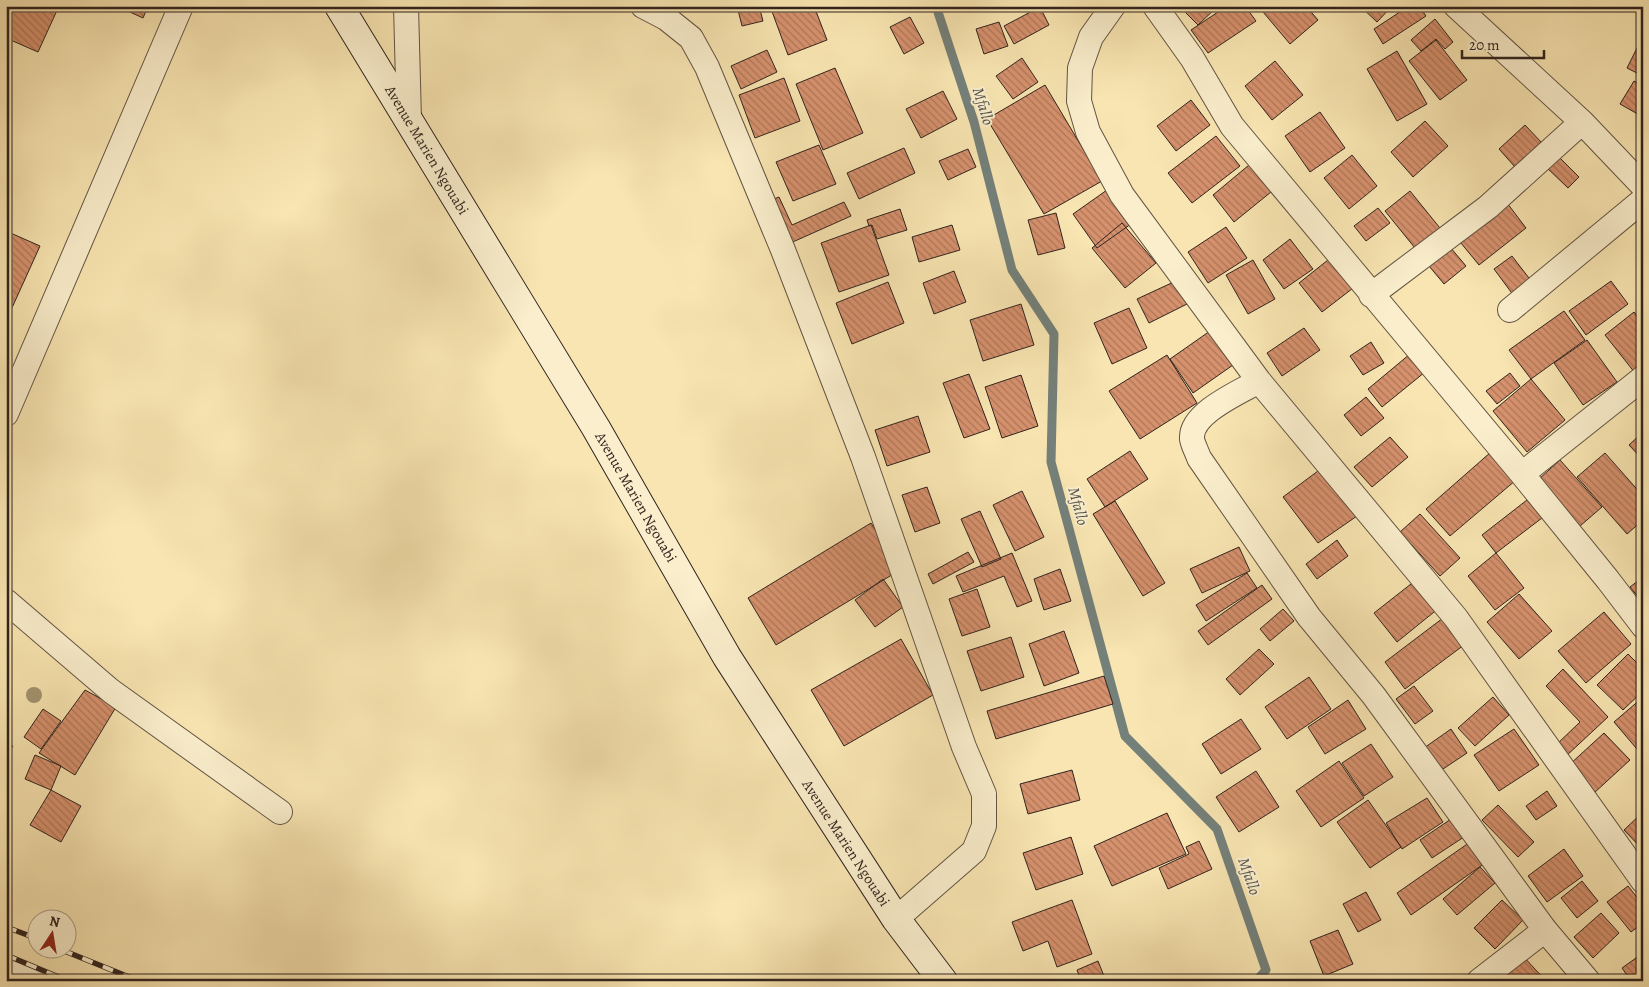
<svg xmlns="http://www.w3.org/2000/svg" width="1649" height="987" viewBox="0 0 1649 987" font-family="Alegreya,serif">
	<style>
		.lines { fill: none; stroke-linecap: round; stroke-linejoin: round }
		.stream { stroke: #74807a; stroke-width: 9 }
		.building { fill: url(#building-back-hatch); stroke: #31241f }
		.street-casing { stroke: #635444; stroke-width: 26 }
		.secondary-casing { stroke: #31241f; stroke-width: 30 }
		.street { stroke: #faeecc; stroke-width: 24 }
		.secondary { stroke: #faeecc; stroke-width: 28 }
		.rail-casing { stroke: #31241f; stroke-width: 5.5 }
		.rail { stroke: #faeecc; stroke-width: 4; stroke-dasharray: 11; stroke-linecap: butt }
		.tree { fill: #a39572 }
		.labels { text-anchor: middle; stroke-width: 4; stroke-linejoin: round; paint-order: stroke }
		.street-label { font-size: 15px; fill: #31241f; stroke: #faeecc }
		.water-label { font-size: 16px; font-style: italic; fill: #53524c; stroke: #faeecc }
	</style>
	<defs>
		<pattern id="building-back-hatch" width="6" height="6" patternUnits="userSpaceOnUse" patternTransform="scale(1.25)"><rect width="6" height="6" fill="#d6916d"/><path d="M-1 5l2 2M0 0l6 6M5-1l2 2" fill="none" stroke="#ae7659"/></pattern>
	</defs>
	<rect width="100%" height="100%" fill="#f8e5b1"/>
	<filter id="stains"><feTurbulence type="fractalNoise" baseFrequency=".004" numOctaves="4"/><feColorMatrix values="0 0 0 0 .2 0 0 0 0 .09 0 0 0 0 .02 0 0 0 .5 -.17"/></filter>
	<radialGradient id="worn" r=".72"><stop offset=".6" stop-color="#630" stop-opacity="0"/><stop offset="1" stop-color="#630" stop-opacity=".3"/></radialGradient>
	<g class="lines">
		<path class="stream" d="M936,6L974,122L1012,270L1054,334L1051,462L1125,736L1217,829L1266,970L1256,981"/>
	</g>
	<path class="building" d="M6,6H59L38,52L6,38Z
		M117,6H148L143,18Z
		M737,6H759L763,21L742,26Z
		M770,6H814L827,40L788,55Z
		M888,6H903L904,9L889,12Z
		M1179,6H1218L1198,25Z
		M1227,6H1245L1256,21L1208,53L1191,30Z
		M1258,6H1306L1318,20L1290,44Z
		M1360,6H1392L1377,22Z
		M1409,6H1419L1426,16L1383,44L1374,29Z
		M1040,7L1049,25L1014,44L1004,26Z
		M910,17L924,43L904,54L890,27Z
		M1435,19L1453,42L1445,49L1436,39L1421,51L1411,40Z
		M999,22L1008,46L984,54L976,29Z
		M1642,38H1643V76L1627,68Z
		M1436,40L1467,80L1440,100L1409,61Z
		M767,50L777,72L741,89L731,66Z
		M1397,51L1427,104L1397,121L1367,69Z
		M1022,58L1038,82L1013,99L996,76Z
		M1275,61L1303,95L1272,120L1245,86Z
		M835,68L863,133L823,150L796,84Z
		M784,78L800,121L755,138L739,95Z
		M1634,81L1643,86V117L1620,104Z
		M1045,85L1102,181L1044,214L987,119Z
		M943,91L957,119L921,138L906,109Z
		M1191,100L1210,125L1176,151L1157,126Z
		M1320,112L1345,148L1310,172L1285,136Z
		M1425,121L1448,146L1413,177L1391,152Z
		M1525,125L1541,142L1515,167L1499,149Z
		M1216,136L1240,166L1192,203L1168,173Z
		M819,145L836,184L793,201L776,162Z
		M904,148L915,173L859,199L847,173Z
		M968,149L976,167L948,180L939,161Z
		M1555,153L1579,177L1568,188L1544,165Z
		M1352,155L1377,186L1349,209L1324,178Z
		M1249,165L1271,192L1234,222L1213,195Z
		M1107,190L1131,224L1097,248L1073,214Z
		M1410,191L1444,233L1419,253L1385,211Z
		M779,197L792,225L844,202L851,216L786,245L766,202Z
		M1504,199L1526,228L1479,265L1456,237Z
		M1378,208L1390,223L1366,241L1354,226Z
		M900,209L907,230L877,239L872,225L869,226L867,220Z
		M1056,213L1065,248L1038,255L1028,220Z
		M1122,223L1156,263L1125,288L1092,248Z
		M871,225L889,275L839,292L821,243Z
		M952,225L960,250L919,262L912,237Z
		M1226,227L1247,258L1208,283L1188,252Z
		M6,231L40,246L11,310L6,308Z
		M1290,239L1313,269L1284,289L1263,260Z
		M1445,241L1466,266L1444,284L1424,260Z
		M1333,256L1357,285L1322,312L1299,283Z
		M1512,256L1532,282L1514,296L1494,269Z
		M1253,260L1275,299L1248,314L1226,275Z
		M954,271L966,302L934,314L923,283Z
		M1178,280L1189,303L1149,323L1137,299Z
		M1611,281L1628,304L1586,335L1569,311Z
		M888,282L904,323L852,344L836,303Z
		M1021,304L1034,345L983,361L970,320Z
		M1129,308L1147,348L1112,364L1094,323Z
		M1564,311L1585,340L1531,379L1509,350Z
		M1634,312L1643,323V367L1635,373L1605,335Z
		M1304,328L1320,350L1282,376L1267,353Z
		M1210,331L1233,365L1193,393L1170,359Z
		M1587,340L1617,382L1583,405L1554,363Z
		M1371,342L1384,363L1363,375L1350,356Z
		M1410,354L1425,372L1382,407L1368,389Z
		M1167,355L1197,403L1140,439L1109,391Z
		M1510,373L1520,386L1497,404L1486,391Z
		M969,374L990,429L964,438L943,383Z
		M1021,375L1038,426L1002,438L985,387Z
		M1531,379L1565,420L1527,452L1493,411Z
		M1366,397L1384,418L1361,436L1344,415Z
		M918,416L930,452L887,466L875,430Z
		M1643,432V460L1629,445Z
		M1390,437L1408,457L1372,487L1354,467Z
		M1130,451L1148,479L1105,507L1087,479Z
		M1491,452L1516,480L1450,536L1426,509Z
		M1605,453L1643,496V520L1627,534L1577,477Z
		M1560,460L1602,507L1580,526L1539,479Z
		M1322,468L1357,516L1318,543L1283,497Z
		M927,487L940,523L915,532L902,495Z
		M1022,491L1044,537L1015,551L993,505Z
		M1527,500L1542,518L1496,553L1482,535Z
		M1115,501L1165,583L1143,596L1093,514Z
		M980,511L1001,559L982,567L961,519Z
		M1420,514L1460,558L1440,576L1400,532Z
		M871,523L900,570L776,645L748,598Z
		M1337,540L1348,556L1317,579L1306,564Z
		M1239,547L1250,571L1202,593L1190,569Z
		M968,552L974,562L933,584L928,574Z
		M1012,553L1032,601L1017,607L1004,576L963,592L956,576Z
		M1496,553L1524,588L1495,610L1468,576Z
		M1060,569L1071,601L1044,610L1034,579Z
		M1247,573L1257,588L1206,621L1196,605Z
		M1643,577V603L1630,587Z
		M883,579L903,607L875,627L855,600Z
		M1416,580L1439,608L1397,642L1374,613Z
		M1262,585L1272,599L1208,645L1198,631Z
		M977,589L990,627L962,636L949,599Z
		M1519,594L1552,631L1519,659L1487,622Z
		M1283,609L1294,621L1270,641L1260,629Z
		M1604,612L1631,644L1586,683L1558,651Z
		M1447,615L1468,642L1405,689L1385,662Z
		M1064,631L1079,673L1044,686L1029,644Z
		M1011,637L1024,677L981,691L967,651Z
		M901,639L933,695L844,746L811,690Z
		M1259,649L1274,664L1240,695L1226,679Z
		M1628,654L1643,669V691L1623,710L1597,685Z
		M1563,669L1608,717L1565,757L1555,746L1580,722L1546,686Z
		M1104,676L1113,704L996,739L987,711Z
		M1309,677L1331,709L1287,739L1265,707Z
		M1414,686L1433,711L1415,724L1396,699Z
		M85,690L116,707L75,775L39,753Z
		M1493,697L1509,715L1475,746L1458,728Z
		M1642,698L1643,754L1642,755L1614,722Z
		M1348,700L1366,729L1325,754L1308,727Z
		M43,709L61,721L41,749L24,737Z
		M1241,719L1261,749L1221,774L1202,744Z
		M1451,729L1467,753L1440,771L1424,748Z
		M1514,729L1539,765L1499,791L1474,755Z
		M1604,733L1630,760L1594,793L1568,766Z
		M6,742L13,746L6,757Z
		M1371,744L1393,777L1364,796L1342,763Z
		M35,755L61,766L51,790L25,779Z
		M1339,761L1364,798L1321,827L1296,791Z
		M1072,770L1080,800L1028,814L1020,784Z
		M1256,771L1279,807L1239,832L1216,797Z
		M51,790L81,806L61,842L30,825Z
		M1547,791L1557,806L1536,820L1526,806Z
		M1427,798L1443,822L1402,849L1386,823Z
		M1368,800L1401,847L1370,868L1337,822Z
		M1498,805L1534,842L1518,857L1482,820Z
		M1643,812V850L1624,830Z
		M1167,813L1186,854L1112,886L1094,846Z
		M1454,817L1467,835L1432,858L1420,840Z
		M1071,837L1083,874L1036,890L1023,853Z
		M1473,840L1488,861L1411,915L1397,893Z
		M1199,841L1212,869L1168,889L1159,868L1189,854L1186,847Z
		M1564,849L1583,876L1547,902L1528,876Z
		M1480,867L1495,883L1457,915L1443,899Z
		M1582,881L1598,901L1577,918L1561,898Z
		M1628,886L1643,905V923L1631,932L1607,902Z
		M1366,892L1381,920L1358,932L1343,904Z
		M1072,900L1092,954L1057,967L1048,941L1023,951L1012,922Z
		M1502,900L1523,920L1495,949L1474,928Z
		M1601,913L1619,933L1593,958L1574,937Z
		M1338,930L1353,964L1324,976L1310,941Z
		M1643,953V981H1631L1622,968Z
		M1522,955L1546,981H1493Z
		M1098,961L1106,981H1081L1077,970Z"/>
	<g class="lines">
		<defs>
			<path id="street" d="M406,6L409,120
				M643,6L666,18L691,38L707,67L783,250L863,457L964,747L984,794V826L974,851L896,919
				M1113,6L1091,37L1080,68L1079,101L1088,132L1122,195L1259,381L1456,618L1643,881
				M1155,6L1192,58L1232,126L1522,474L1608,580L1643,626
				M1456,6L1582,122L1643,186
				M1371,295L1488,207L1582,122
				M1510,310L1643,200
				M1259,381C1240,392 1190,413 1192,439C1193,445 1197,452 1199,458L1309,617L1374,696L1545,930L1588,981
				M6,414L181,6
				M1522,474L1643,378
				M6,601L111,691L280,812
				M6,968L38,981
				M1479,981L1545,930"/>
			<path id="secondary" d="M339,6L596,428L727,657L896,919L943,981"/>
		</defs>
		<use href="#street" class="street-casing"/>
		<use href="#secondary" class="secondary-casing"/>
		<use href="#street" class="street"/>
		<use href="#secondary" class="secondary"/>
		<defs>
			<path id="rail" d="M6,927L38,939
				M62,950L139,981
				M6,955L68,981"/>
		</defs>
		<use href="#rail" class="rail-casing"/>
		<use href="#rail" class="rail"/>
	</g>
	<circle class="tree" cx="34" cy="695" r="8"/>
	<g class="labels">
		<g class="street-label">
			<text transform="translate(427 150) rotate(59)" y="5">Avenue Marien Ngouabi</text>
			<text transform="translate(636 497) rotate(60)" y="5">Avenue Marien Ngouabi</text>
			<text transform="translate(846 843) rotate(57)" y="5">Avenue Marien Ngouabi</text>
		</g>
		<g class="water-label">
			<text transform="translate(984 106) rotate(73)" y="6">Mfallo</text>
			<text transform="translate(1079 506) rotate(75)" y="6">Mfallo</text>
			<text transform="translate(1250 876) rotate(71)" y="6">Mfallo</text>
		</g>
	</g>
	<rect width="1649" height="987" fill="none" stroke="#f8e5b1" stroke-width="25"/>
	<rect x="8" y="8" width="1634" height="972" fill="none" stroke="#31241f" stroke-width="2.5"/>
	<rect x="12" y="12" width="1624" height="962" fill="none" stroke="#31241f"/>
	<g transform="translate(52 934) rotate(12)"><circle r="24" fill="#faeecc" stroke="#aa9d87"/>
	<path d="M0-4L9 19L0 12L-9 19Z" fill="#8f2418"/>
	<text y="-8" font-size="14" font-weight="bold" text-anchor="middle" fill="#31241f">N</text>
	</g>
	<path d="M1462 50v8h82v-8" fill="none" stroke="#31241f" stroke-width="2.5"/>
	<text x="1469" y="50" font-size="15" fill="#31241f" stroke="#faeecc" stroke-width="4" paint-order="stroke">20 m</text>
	<rect width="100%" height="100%" filter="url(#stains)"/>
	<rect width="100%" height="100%" fill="url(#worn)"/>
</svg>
